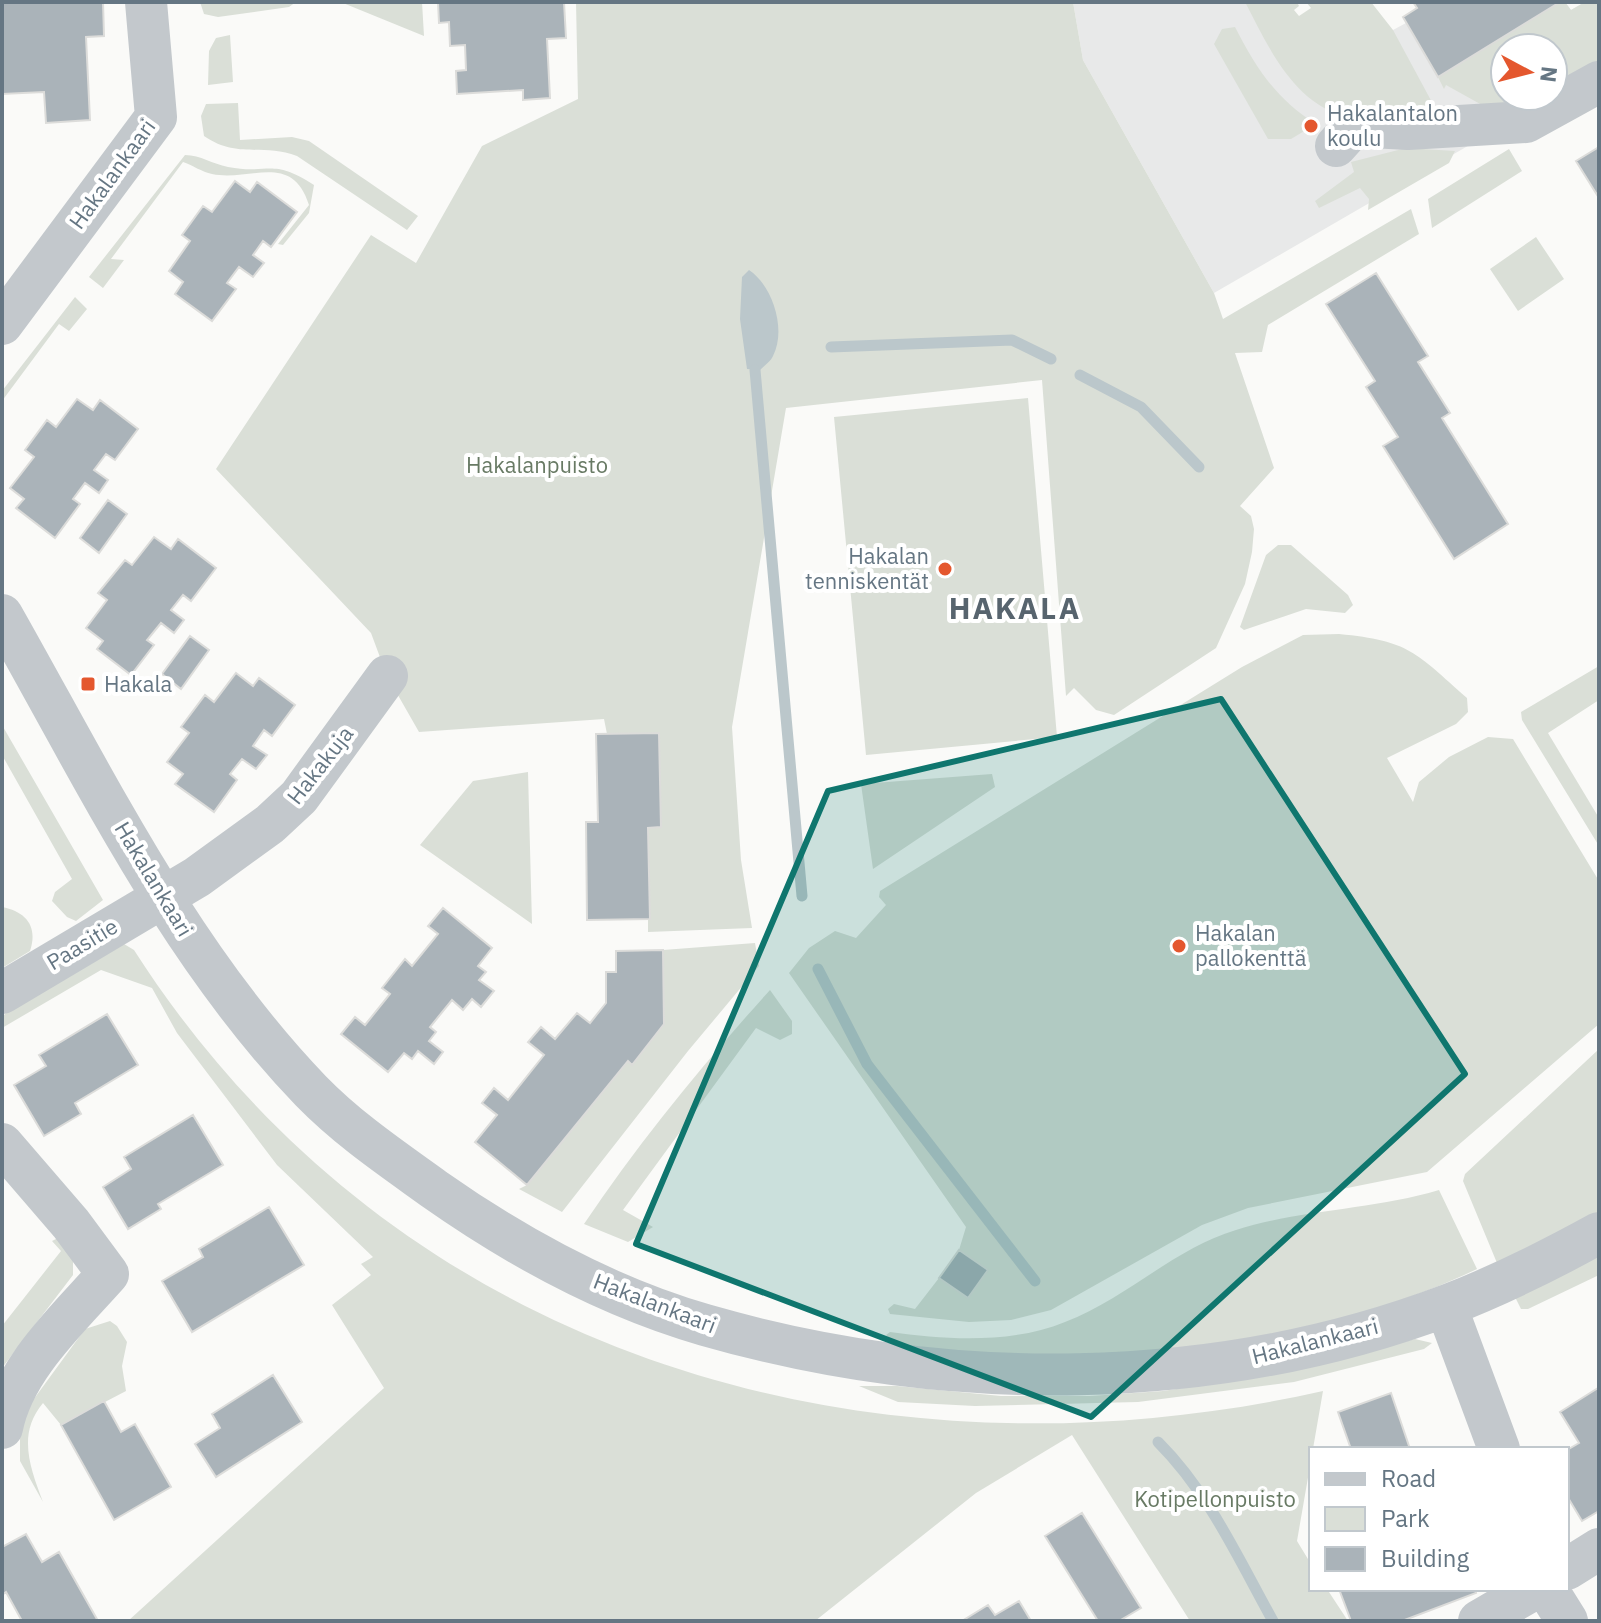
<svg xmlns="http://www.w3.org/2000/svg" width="1601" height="1623" viewBox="0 0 1601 1623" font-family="'IBM Plex Sans',sans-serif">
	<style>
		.built { fill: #e8e9e9; fill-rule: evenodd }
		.green { fill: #dadfd7; fill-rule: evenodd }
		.water { fill: #bbc7cb }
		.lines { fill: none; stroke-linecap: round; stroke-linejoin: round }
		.stream { stroke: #bbc7cb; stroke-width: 11 }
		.building { fill: #aab3b9; stroke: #dcdcda; stroke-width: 2 }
		.minor { stroke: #c3c8cc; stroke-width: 42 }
		.marked { fill: #0f766e; fill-opacity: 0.2; stroke: #0f766e; stroke-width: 6; stroke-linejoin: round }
		.poi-dot { fill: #e4572e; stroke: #fff; stroke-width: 3 }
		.labels { text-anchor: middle; stroke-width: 8; stroke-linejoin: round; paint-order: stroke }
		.poi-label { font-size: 22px; fill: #657683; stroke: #fff; text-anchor: start }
		.street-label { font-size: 22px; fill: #657683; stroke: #fff }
		.park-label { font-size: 22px; fill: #687a64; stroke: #fff }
		.district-label { font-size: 30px; font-weight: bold; letter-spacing: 2px; fill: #57646e; stroke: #fff }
	</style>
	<rect width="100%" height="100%" fill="#fafaf8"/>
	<path class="built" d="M1073,2H1279L1307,46L1362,67L1393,30L1406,23L1438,76L1560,2H1565L1571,10L1585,2H1599V70L1214,293L1083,60ZM1505,48H1553V96H1505Z"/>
	<path class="green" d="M200,2H296L289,7L218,17L204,14Z
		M422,2L424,36L343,3V2Z
		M576,2H1073L1083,60L1214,293L1223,319L1411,209L1419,234L1268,325L1262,352L1235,353L1274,468L1240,506L1251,516L1254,529L1252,552L1245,584L1216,648L1114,715L1096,710L1074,688L1066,696L1042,380L786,408L732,727L741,860L752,928L648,932V828L661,827L659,733L607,734L604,719L419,732L387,676L371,633L216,469L371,235L416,263L482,146L578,99Z
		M1245,2H1297L1299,6L1294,10L1299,16L1311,8L1306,2H1371L1393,30L1434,106L1431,112C1407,114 1374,123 1350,118C1294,105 1269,48 1245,2Z
		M1560,2H1565L1571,10L1585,2H1599V70L1547,100L1482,105L1446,85L1444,89L1438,77ZM1505,48H1553V96H1505Z
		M1235,27C1256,68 1276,99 1316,124L1291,139H1268L1214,44L1222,29Z
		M230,35L233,82L208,85L209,51L216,38Z
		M238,103L240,140L292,137L309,141L418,216L407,230L297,156C262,143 237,159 204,136L201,116L206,104Z
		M1406,148L1455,151L1449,163L1368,210L1369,199L1360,188L1319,208L1315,201L1354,172L1351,162Z
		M1509,149L1522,171L1432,228L1428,199Z
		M185,155C201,155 212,164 228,167C269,175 271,157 314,185L309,213L283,245L278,244L309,205C292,151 250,182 212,174C202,172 192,165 183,162L111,259L124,260L103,288L89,277Z
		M1536,237L1564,279L1518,311L1490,269Z
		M75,297L87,309L69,331L59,324L2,401V391Z
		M1028,398L1057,737L866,755L834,417Z
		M1278,545H1291L1348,595L1353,605L1345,613L1306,609L1244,630L1240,627L1266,555Z
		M1339,634C1410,641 1415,652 1467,698L1468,712L1456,724L1387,758L1413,802L1419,782L1449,757L1488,737L1513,739L1599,881V1024L1427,1172L1248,1208L1202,1225L1051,1310L1011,1320L969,1322L890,1314L888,1309L894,1304L915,1309L939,1278L968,1298L988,1270L959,1250L966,1227L789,973L809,948L835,931L856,938L886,905L879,897L880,891L1242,667L1303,635Z
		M1599,666V700L1548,733L1599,818V846L1522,720L1521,712Z
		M2,725L103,900L76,921L67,917L52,901L55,892L72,879L2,755Z
		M528,772L532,924L420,845L473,781Z
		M992,774L995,787L873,869L861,784Z
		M2,907C27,912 38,927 30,951L2,968Z
		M755,943L759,966L688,1051L562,1212L519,1189L527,1185L628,1061L632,1064L664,1024L663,950Z
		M124,944L134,950C394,1356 866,1493 1323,1391L1297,1541L1311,1564V1589H1327L1348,1621H1190L1072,1435L976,1493L815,1621H128L384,1388L332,1305L371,1275L361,1264L373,1257L277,1165L177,1033L152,988L101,970L2,1028V1017L7,1012Z
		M770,990L792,1021V1034L780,1040L756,1028L623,1210L653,1227L628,1242L584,1224C640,1141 703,1064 770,990Z
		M1599,1049V1212L1497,1263L1463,1181L1465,1174Z
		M1439,1190L1477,1269C1344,1333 1179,1355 1033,1356C987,1356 940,1348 894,1344L886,1335L890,1332C947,1340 1011,1344 1065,1322C1126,1299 1173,1249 1236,1230C1302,1209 1373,1210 1439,1190Z
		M60,1237L73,1259V1275L2,1368V1326L61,1251L52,1241Z
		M1599,1253V1275L1528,1309H1521L1513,1293Z
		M110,1321L117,1326L127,1342L122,1366L126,1391L61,1425L43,1403C17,1434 30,1467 43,1502L20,1461V1418L85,1329Z
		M1415,1339L1432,1343L1424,1349L1294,1382L1138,1402L975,1406L898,1402L859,1386H897L1001,1396H1090L1163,1391L1282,1373Z"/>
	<path class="water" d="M749,270C772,285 787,329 773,356C771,361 764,366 760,370L747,369L740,319L742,277Z"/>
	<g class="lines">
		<path class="stream" d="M831,347L1012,340L1051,359
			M755,370L802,896
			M1080,375L1141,407L1199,467
			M818,969L867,1064L1035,1281
			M1158,1442C1209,1493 1238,1558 1273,1621"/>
	</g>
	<path class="building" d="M2,2H103L104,36L86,37L90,120L46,123L44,92L2,94Z
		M438,2H564L566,38L547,39L550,98L523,100V90L457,94L456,71L466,70L465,45L450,46L449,22L439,23Z
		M1413,2H1560L1438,77L1403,17L1417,8Z
		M1599,147V198L1576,161Z
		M235,181L250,192L257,182L297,212L271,247L263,241L253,255L264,263L253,277L239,267L227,283L236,289L212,321L175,294L183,282L169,271L190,241L182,235L203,206L212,212Z
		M1376,273L1428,356L1418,362L1450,413L1442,418L1508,524L1454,559L1383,446L1398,437L1366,387L1375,381L1326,304Z
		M77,399L93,410L100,400L138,429L115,460L106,454L94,470L108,480L99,493L85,483L73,499L80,504L55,538L16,508L24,499L10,488L34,457L25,450L47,420L56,427Z
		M108,500L127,514L99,553L80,538Z
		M154,537L171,549L178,539L216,568L191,601L183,595L171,610L184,620L174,633L161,623L147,640L154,645L131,675L97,649L103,641L86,628L107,600L98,593L125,560L132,565Z
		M190,636L209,650L181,689L162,674Z
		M236,673L253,686L259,678L295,705L272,736L264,730L253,746L267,755L256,769L242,759L230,774L237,780L214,812L175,784L183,774L167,762L189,733L181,727L205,695L214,702Z
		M659,733L661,827L648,828L650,919L587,920L586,822H598L596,734Z
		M443,908L492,948L478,966L486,972L479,980L494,991L481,1007L472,999L463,1010L452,1000L430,1027L436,1032L429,1041L443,1052L434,1064L418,1051L412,1059L404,1053L388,1072L341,1034L355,1017L365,1025L390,994L382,988L405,959L412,966L438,934L428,926Z
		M663,950L664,1024L632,1065L628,1061L527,1185L475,1142L497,1115L482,1103L494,1088L508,1100L544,1055L528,1042L541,1027L555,1039L577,1013L590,1023L606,1003V972H616V951Z
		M107,1014L138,1065L75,1103L81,1114L44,1136L14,1085L46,1066L39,1055Z
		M193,1115L223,1165L158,1204L161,1209L128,1229L103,1187L131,1169L124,1157Z
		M269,1207L304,1265L192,1332L162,1281L203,1257L199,1249Z
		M959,1250L988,1270L968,1298L939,1278Z
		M273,1375L302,1422L216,1477L195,1444L220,1428L212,1414Z
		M1598,1388L1599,1511L1582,1521L1567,1496V1450L1579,1443L1560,1412Z
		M1391,1393L1410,1449H1351L1338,1412Z
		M104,1401L121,1432L135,1424L171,1487L114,1520L61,1425Z
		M1082,1513L1141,1608L1119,1621H1098L1045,1536Z
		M26,1534L42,1562L59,1552L98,1621H22L6,1592L2,1595V1547Z
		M1339,1589H1475L1476,1593L1402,1621H1351Z
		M1019,1601L1031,1621H962L988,1605L995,1615Z"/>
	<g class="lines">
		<path class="minor" d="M1336,146L1354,126L1408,129L1526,122L1599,82
			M2,324L156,117L146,2
			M2,615C95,779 179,954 311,1091C348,1129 391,1158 434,1189C515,1246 608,1297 705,1325C945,1394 1213,1394 1448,1305C1500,1285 1550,1260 1599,1233
			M2,993L197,877L270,824L299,797L387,676
			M2,1144L71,1224L108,1274C69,1318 13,1369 2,1428
			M1446,1306L1499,1449
			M1567,1569L1599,1549
			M1547,1589L1567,1621
			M1479,1621L1534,1589"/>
	</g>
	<path class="marked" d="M1221,699L1465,1074L1091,1417L636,1244L828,791Z"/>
	<g class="poi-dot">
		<circle cx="1311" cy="126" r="8"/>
		<circle cx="945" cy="569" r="8"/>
		<rect x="80" y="676" width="16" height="16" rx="4"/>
		<circle cx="1179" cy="946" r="8"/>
	</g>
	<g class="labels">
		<g class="poi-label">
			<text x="1327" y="121">Hakalantalon<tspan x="1327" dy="25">koulu</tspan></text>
			<text x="929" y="564" text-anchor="end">Hakalan<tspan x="929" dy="25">tenniskentät</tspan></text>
			<text x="104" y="692">Hakala</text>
			<text x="1195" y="941">Hakalan<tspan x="1195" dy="25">pallokenttä</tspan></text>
		</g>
		<g class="street-label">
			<text transform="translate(112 174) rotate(-54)" y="8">Hakalankaari</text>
			<text transform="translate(320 765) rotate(-52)" y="8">Hakakuja</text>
			<text transform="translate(154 879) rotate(59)" y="8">Hakalankaari</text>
			<text transform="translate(82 944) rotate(-31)" y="8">Paasitie</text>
			<text transform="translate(655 1303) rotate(21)" y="8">Hakalankaari</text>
			<text transform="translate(1315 1341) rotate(-14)" y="8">Hakalankaari</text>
		</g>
		<g class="park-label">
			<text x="537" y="473">Hakalanpuisto</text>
			<text x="1215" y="1507">Kotipellonpuisto</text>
		</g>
		<g class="district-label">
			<text x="1015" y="619">HAKALA</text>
		</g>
	</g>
	<rect width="1601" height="1623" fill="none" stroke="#657683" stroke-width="8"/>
	<rect x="1309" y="1447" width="260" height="144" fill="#ffffff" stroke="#c1c8cd" stroke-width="2"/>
	<rect x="1325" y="1473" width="40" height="12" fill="#c3c8cc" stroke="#c1c8cd" stroke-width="2"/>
	<text x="1381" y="1487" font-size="24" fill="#657683">Road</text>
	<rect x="1325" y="1507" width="40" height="24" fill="#dadfd7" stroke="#c1c8cd" stroke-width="2"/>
	<text x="1381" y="1527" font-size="24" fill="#657683">Park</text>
	<rect x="1325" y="1547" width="40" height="24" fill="#aab3b9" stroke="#c1c8cd" stroke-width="2"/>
	<text x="1381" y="1567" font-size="24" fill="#657683">Building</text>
	<g transform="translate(1529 72) rotate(97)"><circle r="38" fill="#ffffff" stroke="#c1c8cd" stroke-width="2"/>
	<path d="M0-6L14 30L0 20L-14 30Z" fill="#e4572e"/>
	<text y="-12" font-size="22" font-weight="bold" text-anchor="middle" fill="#657683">N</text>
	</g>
</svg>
